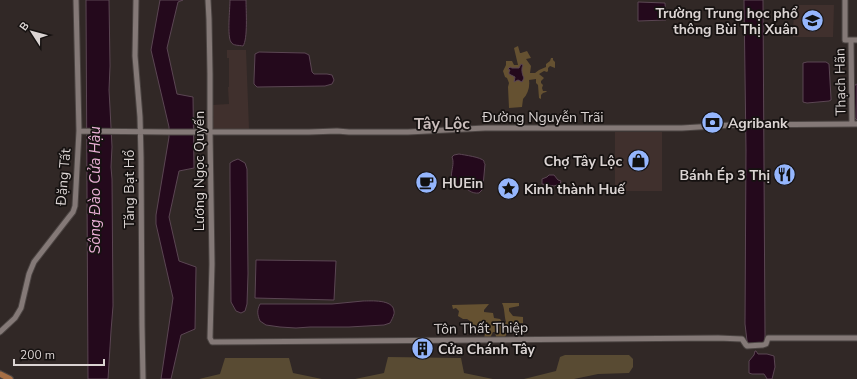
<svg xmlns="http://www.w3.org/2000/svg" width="857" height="379" viewBox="0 0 857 379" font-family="'Nunito Sans',sans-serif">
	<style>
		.built { fill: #40302d }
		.green { fill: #594b33 }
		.forest { fill: #655131 }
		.water { fill: #24091c; stroke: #5b4653 }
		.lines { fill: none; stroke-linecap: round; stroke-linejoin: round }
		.secondary-casing { stroke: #4b4442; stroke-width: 7 }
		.primary-casing { stroke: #4b4442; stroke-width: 8 }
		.secondary { stroke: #847977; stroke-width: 5 }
		.primary { stroke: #a76f45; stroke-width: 5.5 }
		.labels { text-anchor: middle; stroke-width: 3.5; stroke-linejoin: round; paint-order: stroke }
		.poi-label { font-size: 14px; font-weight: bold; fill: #dbd4d3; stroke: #161211; text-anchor: start }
		.street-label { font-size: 14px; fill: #dbd4d3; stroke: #161211 }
		.water-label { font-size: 15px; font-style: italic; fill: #e8aed4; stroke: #161211 }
		.quarter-label { font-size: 16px; font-weight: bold; fill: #cabebc; stroke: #161211 }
	</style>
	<rect width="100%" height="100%" fill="#312826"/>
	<path class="built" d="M794,5H834L833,37H793Z
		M227,50H246L249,129H213L212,105L229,104L228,87H229V58H227Z
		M615,132H662V191H615Z"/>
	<path class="green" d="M565,355H629L633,359V367L629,373L598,374L574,379H524L556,371L560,357Z
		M388,357L461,358L464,373L493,379H355L384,373Z
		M225,358H289L293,373L322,379H199L220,374Z"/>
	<path class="forest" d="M518,46L520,53H521L527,51L531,58L526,59L531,66L530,73H535L539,70L546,67V64L550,61L551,58H553V60L555,62V68L550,66L548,68V71L547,72L544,71L539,74L544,78L541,81V83L543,85L542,88L543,91H547L546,92L543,93L541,95V99L539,98L538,85L536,83V79L529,80C530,87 528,94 523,99L522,107L509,108L508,87L509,83L507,78L505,77L503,71L506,65V61H512L514,65H518L514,48Z
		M502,303H519V306L509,308V311L513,316L523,317V323H517L515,324V326L513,327V330L508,331L505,337V340L509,341L507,343L504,339L499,343L497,341L495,332H493L490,338L483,341L485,334L479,331L477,335L474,334L475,331L468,325L470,324V321L467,319H463L458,316L459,311L456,308L453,309L452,305L489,304L484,310V312L493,313L494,318L500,319L503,323H505L506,322C504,315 505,309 502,303Z"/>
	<path class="water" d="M86,0H109L110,66L109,90L110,108L112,147L111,167L112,179L113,306L111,331L108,379H88Z
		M160,0H183L178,2L167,48L177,94L193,97L194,168L179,171L169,217L179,261L196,267L195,329L181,335L171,379H161L173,298L156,224V215L169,137V127L151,50Z
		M230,0H246C246,10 248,39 243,46C239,45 233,46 231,42C227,37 230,8 230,0Z
		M744,0H763L765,336V343L749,344L748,343L747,341L745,324L746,150Z
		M638,2L665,3L666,20L638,21Z
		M259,52L305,53L309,55L312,72L314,74H327L332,75L334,80L332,84L325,86L257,87L254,84V80L255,54Z
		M807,62H826L829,64L831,98V100L829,101L807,103L803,102V63Z
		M521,64L523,65C521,69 522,74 524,78L522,82L518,80L514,82L515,77L509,74V72L510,70L508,69L510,67L512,68H519Z
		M857,84V120L855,118L854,88L855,85Z
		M459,154C464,155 481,157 484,161C484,162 484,163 485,164L483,186V189L479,193C471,194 468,189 462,186L456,187C446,177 456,167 452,157L454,155Z
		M238,159L245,163L247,169L248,274L247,304L245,311L241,313L236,311L231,302L230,179V163L233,161Z
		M549,175H554L558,180L561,181L560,184L554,186L542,184V179L547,177Z
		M256,260L336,261L334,300L255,298Z
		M363,301C371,301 393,299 394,311C395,314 392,319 390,323L384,325L349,327H310L296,328L280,327L266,325L260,321C257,314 257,310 260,304H332Z
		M755,351H756L758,354H767L774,356L775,367L772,379H767L766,377L764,374H752L749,373V361L754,355Z"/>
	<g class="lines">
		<defs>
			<path id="secondary" d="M136,0L135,56L140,117L141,157L142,325L143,379
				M208,0L209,19L210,74V132L212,264L210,338L212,342L718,338L742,339L746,345L747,346L763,345L766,344L768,338H857
				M845,0V40H857
				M851,40L852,124
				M79,131L168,132H309L337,131L349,132H408L485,128H682L731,125L857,124
				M0,332L15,318L21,308L29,274L34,262L69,217L73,212L75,206L79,131L76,0"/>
			<path id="primary" d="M0,374L10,379"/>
		</defs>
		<use href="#secondary" class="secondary-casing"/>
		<use href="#primary" class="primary-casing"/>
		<use href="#secondary" class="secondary"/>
		<use href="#primary" class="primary"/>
	</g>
	<defs>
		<symbol id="school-disc" viewBox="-11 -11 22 22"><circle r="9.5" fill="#95b6fd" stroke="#161211"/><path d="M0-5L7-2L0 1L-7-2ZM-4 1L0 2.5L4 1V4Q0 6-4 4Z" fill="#111"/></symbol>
		<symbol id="bank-disc" viewBox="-11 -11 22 22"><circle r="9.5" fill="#95b6fd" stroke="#161211"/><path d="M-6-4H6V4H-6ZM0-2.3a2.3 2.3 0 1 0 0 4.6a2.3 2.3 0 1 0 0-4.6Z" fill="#111"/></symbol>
		<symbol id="shop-disc" viewBox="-11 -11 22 22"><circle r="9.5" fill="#95b6fd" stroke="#161211"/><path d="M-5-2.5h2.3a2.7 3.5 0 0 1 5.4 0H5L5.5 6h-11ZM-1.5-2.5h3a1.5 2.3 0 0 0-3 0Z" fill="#111"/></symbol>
		<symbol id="restaurant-disc" viewBox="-11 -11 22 22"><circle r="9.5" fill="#95b6fd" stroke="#161211"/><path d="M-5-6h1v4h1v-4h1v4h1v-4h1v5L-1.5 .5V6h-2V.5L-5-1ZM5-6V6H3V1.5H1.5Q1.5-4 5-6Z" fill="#111"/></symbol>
		<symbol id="cafe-disc" viewBox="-11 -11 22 22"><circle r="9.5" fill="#95b6fd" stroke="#161211"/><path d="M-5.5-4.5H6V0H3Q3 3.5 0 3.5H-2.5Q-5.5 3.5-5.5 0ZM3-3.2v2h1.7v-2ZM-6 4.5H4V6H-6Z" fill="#111"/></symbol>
		<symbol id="sight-disc" viewBox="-11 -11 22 22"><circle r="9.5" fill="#95b6fd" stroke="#161211"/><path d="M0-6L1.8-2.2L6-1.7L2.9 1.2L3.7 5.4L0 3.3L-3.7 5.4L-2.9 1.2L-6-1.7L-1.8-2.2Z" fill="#111"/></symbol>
		<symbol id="building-disc" viewBox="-11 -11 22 22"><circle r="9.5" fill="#95b6fd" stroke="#161211"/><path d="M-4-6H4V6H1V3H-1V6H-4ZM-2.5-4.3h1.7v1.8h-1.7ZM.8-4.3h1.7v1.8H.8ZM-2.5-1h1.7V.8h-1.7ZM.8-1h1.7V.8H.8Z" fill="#111"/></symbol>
	</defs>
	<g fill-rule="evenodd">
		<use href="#school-disc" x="800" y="8" width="25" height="25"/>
		<use href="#bank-disc" x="700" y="110" width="25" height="25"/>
		<use href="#shop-disc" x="626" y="148" width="25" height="25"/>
		<use href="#restaurant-disc" x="772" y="162" width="25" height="25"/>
		<use href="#cafe-disc" x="414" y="170" width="25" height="25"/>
		<use href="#sight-disc" x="496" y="176" width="25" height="25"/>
		<use href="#building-disc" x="410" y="336" width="25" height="25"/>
	</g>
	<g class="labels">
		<g class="poi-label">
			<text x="798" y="18" text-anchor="end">Trường Trung học phổ<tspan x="798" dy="16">thông Bùi Thị Xuân</tspan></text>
			<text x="728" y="128">Agribank</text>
			<text x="622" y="166" text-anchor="end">Chợ Tây Lộc</text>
			<text x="770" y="180" text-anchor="end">Bánh Ép 3 Thị</text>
			<text x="442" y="188">HUEin</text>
			<text x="524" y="194">Kinh thành Huế</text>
			<text x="438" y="354">Cửa Chánh Tây</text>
		</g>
		<g class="street-label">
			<text transform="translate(840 82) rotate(-91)" y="5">Thạch Hãn</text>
			<text x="543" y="122">Đường Nguyễn Trãi</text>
			<text transform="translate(199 171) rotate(-90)" y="5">Lương Ngọc Quyến</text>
			<text transform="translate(63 177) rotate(-85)" y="5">Đặng Tất</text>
			<text transform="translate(129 189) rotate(-90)" y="5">Tăng Bạt Hổ</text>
			<text transform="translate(481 328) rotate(-1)" y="5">Tôn Thất Thiệp</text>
		</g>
		<g class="water-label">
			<text transform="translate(95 190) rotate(-90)" y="5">Sông Đào Cửa Hậu</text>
		</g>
		<g class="quarter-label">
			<text x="442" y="129">Tây Lộc</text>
		</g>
	</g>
	<g transform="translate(32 32) rotate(306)" stroke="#161211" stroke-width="3" paint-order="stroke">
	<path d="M0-3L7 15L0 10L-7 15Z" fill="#dbd4d3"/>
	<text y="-6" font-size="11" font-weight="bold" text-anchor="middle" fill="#dbd4d3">B</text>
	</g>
	<path d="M14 359v6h90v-6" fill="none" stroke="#dbd4d3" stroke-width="2"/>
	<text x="20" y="359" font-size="12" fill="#dbd4d3" stroke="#161211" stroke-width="3" paint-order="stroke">200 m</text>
</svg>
